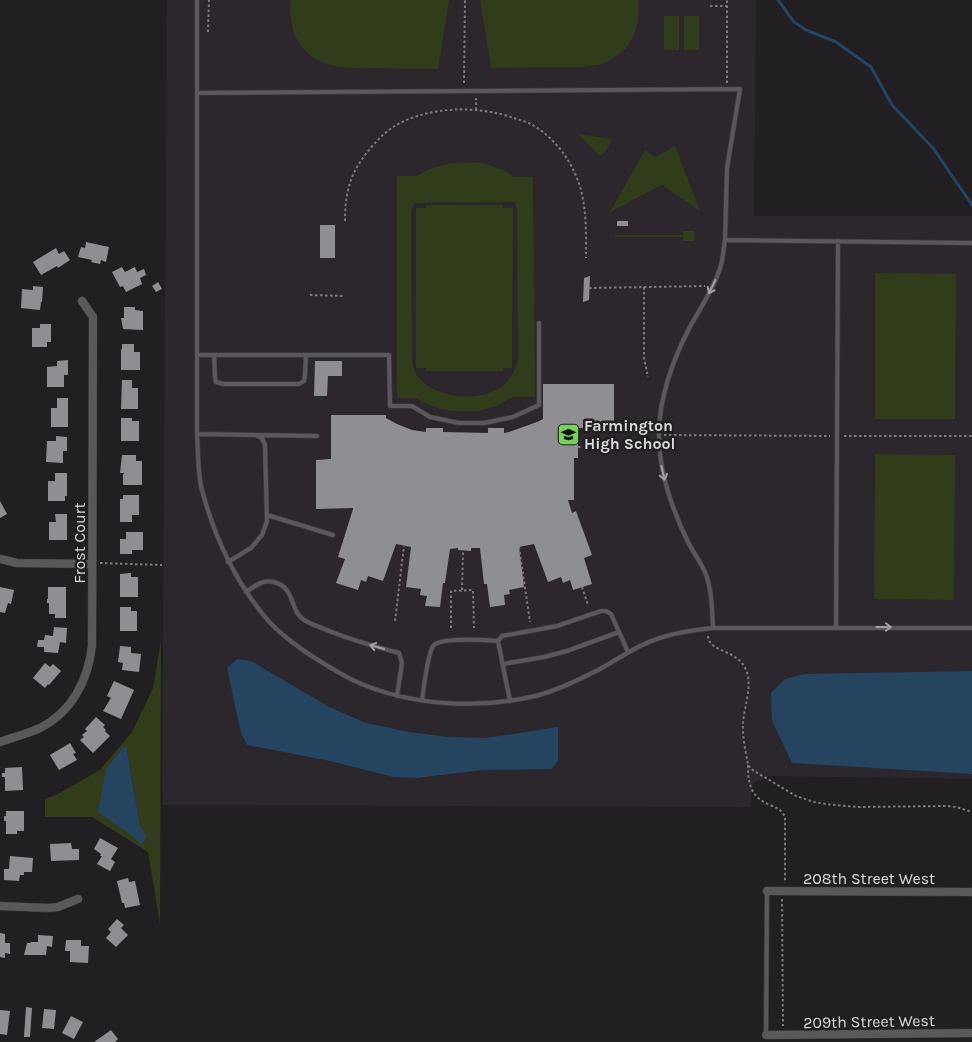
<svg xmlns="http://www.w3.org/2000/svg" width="972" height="1042" viewBox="0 0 972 1042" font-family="Karla,sans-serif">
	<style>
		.built { fill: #2c262d }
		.green { fill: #313c1a; fill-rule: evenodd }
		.water { fill: #24445f }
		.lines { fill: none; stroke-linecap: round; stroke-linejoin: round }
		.stream { stroke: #24445f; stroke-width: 3 }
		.building { fill: #8f8f93 }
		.service-casing { stroke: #3d3b3d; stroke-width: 5.5 }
		.minor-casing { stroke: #3d3b3d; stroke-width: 9 }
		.path { stroke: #7d7b7d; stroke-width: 2; stroke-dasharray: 2.5 2.5; stroke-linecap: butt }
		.service { stroke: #5b585b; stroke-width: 4 }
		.minor { stroke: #5b585b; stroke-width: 8 }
		.oneway { stroke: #a19fa1 }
		.labels { text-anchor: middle; stroke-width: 5; stroke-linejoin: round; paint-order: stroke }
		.poi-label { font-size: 16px; font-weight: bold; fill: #dbd9db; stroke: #211f22; text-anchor: start }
		.street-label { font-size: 16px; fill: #dbd9db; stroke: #211f22 }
	</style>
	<rect width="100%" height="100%" fill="#211f22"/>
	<path class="built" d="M167,0H756L754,216H972V779L769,776L753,783L750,807L162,805Z"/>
	<path class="green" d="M290,0H449L438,69C420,69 402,69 384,68C357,68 321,72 302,47C291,34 290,16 290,0Z
		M480,0H638V20L634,35L626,49L615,57L603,64L583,67L491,68Z
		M664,16H679V50H664Z
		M684,16H699V50H684Z
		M578,134L611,139C610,146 606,152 600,156Z
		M675,146L700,211L662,185L610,212L645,150L655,157Z
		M473,162L487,164L504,170L514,177H533L535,397H513L497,406L479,411H455L440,409L425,403L416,398H397V176H416L430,169L452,163ZM515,202L517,212L518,361C515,370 512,377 505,384C486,402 440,400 422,381C415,375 414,369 412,361L411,212L414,203Z
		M426,205H503V208H513L512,368H503V371H426V368H416V208H426Z
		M683,231H694V241H683V237H615V235H683Z
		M875,273L956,274L955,419H875Z
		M875,454L955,455L954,600L874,599Z
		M161,640L160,924L148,852L92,817H45V799L56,795L100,770L132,732L153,688ZM127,747L128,757L140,826L143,833L138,843L136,838L117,825Z"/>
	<path class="water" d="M237,659L251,661L329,707L366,723L409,732L449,737L486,738L558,727V761L552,769L483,770L417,778L393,777L330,761L247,745L241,733L227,668Z
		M972,671V774L792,763L772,721L771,693L785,679L804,674Z
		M123,747H127L128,757L140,826L146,836L145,841L141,844L138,843L135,838L98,812L106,769Z"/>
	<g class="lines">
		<path class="stream" d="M778,0L794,22L806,30L836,42L871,67L892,105L933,148L972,205"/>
	</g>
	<path class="building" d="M617,221H628V226H617Z
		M320,225H335V258H320Z
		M86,242L109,247L106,262L101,260L100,264L91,262L92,260L78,257L81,247L85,248Z
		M56,248L59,254L64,251L70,260L58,268L57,266L41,275L33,262Z
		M122,267L125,272L135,267L137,272L144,269L146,275L140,278L142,284L126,292L123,286L120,287L112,272Z
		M590,276L589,300L583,302L584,278Z
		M158,282L162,289L156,292L152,286Z
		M33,286L43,287L42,302H41L40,310L21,308L22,289L33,290Z
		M124,307H135V310L143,311V330L123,329L121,318H124Z
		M40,324H51V342H47V347H32V328H40Z
		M122,344H134V352H140V370H121V349H122Z
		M68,360V375H64V387H47V367L57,366V361Z
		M315,361H342V376H328L327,396H314Z
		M122,380H132V388H138V409H121Z
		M543,384H614V427L578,428V458H574V500H568L572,513L576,511L592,555L584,558L592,584L573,590L570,580L563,583L561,577L548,582L534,544L519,547L524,587L509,590L510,594L504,595L505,605L490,607L487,584H484L480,548H471V551L458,550V548L450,549L445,583H443L440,607L425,606L427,596L420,595L421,589L406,587L411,547L396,544L383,581L368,576L366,582L361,580L358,590L336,583L345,559L338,557L353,509V508L316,509V460L331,459V415H386V418L397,424L412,430L426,432V428H443V432L488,433V428H504V433L509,432L537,422L543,419Z
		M57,398H68V427H51V408H57Z
		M121,418H132V421H139V441H121Z
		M56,436L67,437V451H63V463L46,462L47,441H56Z
		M122,455H136V461H142V485H123V474H124V473H120Z
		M55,473H67V496H65V501H48V481H55Z
		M123,495H139V515H132V522H120V499H123Z
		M0,501L7,514L0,518Z
		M55,514H67V540H49V522H56Z
		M126,532H143V550H132V554H120V539H126Z
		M131,573V577H138V597H120V574Z
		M0,587L14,590L11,604L8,603L5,613L0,612Z
		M48,587H66V618H55V614H49V603H47V599H48Z
		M120,607H131V611H137V631H120Z
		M54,627L67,628L66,643L60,642L58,653L44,652V647H37L38,640H44L45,635L53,636Z
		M120,646L131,647V653L141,654L139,672L122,670L123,663L118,662Z
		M45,663L50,667L53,664L61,671L49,685L48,684L45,688L33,678Z
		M114,681L134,690L121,719L103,711L111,698L107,696Z
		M96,717L105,725L103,727L106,730L105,731L110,736L93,753L80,740L84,737L82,735L87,731L85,729Z
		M70,743L76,753L73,754L77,760L59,770L50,755Z
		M22,767L23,790L5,791V777H2V773H5V768Z
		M6,811H24V831H17V834H6V821H4V816H6Z
		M100,838L118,848L111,859L115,862L110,871L97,864L102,856H100L101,854L94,849Z
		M71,843L72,849H79V860L51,861L50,844Z
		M10,856L33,858L32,872H24V875H20L19,881L4,880V869H9Z
		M128,878L129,882L135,881L140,905L125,908L124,903H122L117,881Z
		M117,919L124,925L121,928L128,935L116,947L106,938L111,932L108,929Z
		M0,933L5,934V943H10V954L5,953V958L0,957Z
		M38,935L53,936L52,947L47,946L46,955H24L27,943H30L31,942H38Z
		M66,940H81V946H89L88,963L70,962V951H65Z
		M26,1007L32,1008L30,1037H24Z
		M44,1009L56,1010L54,1029L42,1028Z
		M0,1010L10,1011L7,1035L0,1034Z
		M71,1016L83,1022L74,1039L62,1033Z
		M111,1030L118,1039L115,1042H94Z"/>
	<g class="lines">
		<defs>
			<path id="service" d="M197,0V434C198,450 198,471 201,486C213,534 234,579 265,617C280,635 299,648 318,660C333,669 348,679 364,685C417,706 480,709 535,696C556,691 578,680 598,670C617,660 634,647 654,640C673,633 693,630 713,628H972
				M197,93L740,89L727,168L725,240L972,243
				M197,355H389L390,406H412L430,417L459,423H484L513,417L539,405V323
				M214,355L215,377L216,382L223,384H299L304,381L305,375L306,355
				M197,434L255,435L262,438L265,445L267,521L262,535L251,548L228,562
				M257,435L317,436
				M267,515L333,535
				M246,592C255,586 263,579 274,582C296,588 289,610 304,620C309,623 316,626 322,628C347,639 373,646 399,653L402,663L397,696
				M836,627L838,241
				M713,628C712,610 712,589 705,572C700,561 693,552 688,542C672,509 659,473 659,436C658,402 673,358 690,327C699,310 711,293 718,274C723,264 723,251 725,240
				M503,664L544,657L567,651L619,632
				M422,700C424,688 427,656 433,646C439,637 486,640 498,641
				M510,701L498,641L502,636L557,626L601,611H606L611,614L628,652
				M766,1035L767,891"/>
			<path id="minor" d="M0,559L17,563L92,564
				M0,742C14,737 27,734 40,728C72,712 88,680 92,646L93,317L82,301
				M767,891L972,892
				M0,906L48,908L58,907L78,899
				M766,1035L972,1033"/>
		</defs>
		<use href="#service" class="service-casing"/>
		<use href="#minor" class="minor-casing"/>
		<path class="path" d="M710,6H727
			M208,32L209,0
			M464,83L465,0
			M727,83V0
			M476,110V98
			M345,221C345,208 346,194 351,180C357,162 377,138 393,127C427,106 477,105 514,118C519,120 524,121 529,123C550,134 567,154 576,176C587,200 586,232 586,258
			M644,287V358L648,377
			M589,288L705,286
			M310,295L344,296
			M664,435L830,436
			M844,436H972
			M578,447L646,448
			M519,547L530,622
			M100,563L162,565
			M582,587L588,605
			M462,590L463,551
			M395,621L404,546
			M451,628V591L473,590L474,628
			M708,636C709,653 738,649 746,670C753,685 744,707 743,723C742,737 746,752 748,765L751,769L796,796L814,802L826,804L857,807L948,806L956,807L972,812
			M748,765C748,785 751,797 770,805C777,808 782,810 785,817V883
			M782,899L783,1026"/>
		<use href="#service" class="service"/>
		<use href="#minor" class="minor"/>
	</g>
	<defs><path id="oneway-shaft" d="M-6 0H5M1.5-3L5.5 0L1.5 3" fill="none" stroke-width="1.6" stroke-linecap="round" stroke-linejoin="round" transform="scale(1.25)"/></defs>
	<g class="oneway">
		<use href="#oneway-shaft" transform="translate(712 287) rotate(116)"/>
		<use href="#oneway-shaft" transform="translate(663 473) rotate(77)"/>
		<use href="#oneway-shaft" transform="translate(884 627)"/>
		<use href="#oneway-shaft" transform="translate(377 647) rotate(-164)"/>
	</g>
	<defs>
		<symbol id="school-square" viewBox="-11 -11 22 22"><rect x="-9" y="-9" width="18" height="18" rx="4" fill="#77d259" stroke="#211f22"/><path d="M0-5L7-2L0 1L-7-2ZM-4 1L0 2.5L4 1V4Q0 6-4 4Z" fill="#111"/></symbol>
	</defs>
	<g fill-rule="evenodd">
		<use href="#school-square" x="556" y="422" width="25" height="25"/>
	</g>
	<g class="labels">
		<g class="poi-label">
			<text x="584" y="431">Farmington<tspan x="584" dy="18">High School</tspan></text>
		</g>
		<g class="street-label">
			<text transform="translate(79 543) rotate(-90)" y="6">Frost Court</text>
			<text x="869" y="884">208th Street West</text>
			<text transform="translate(869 1021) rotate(-1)" y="6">209th Street West</text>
		</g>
	</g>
</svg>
